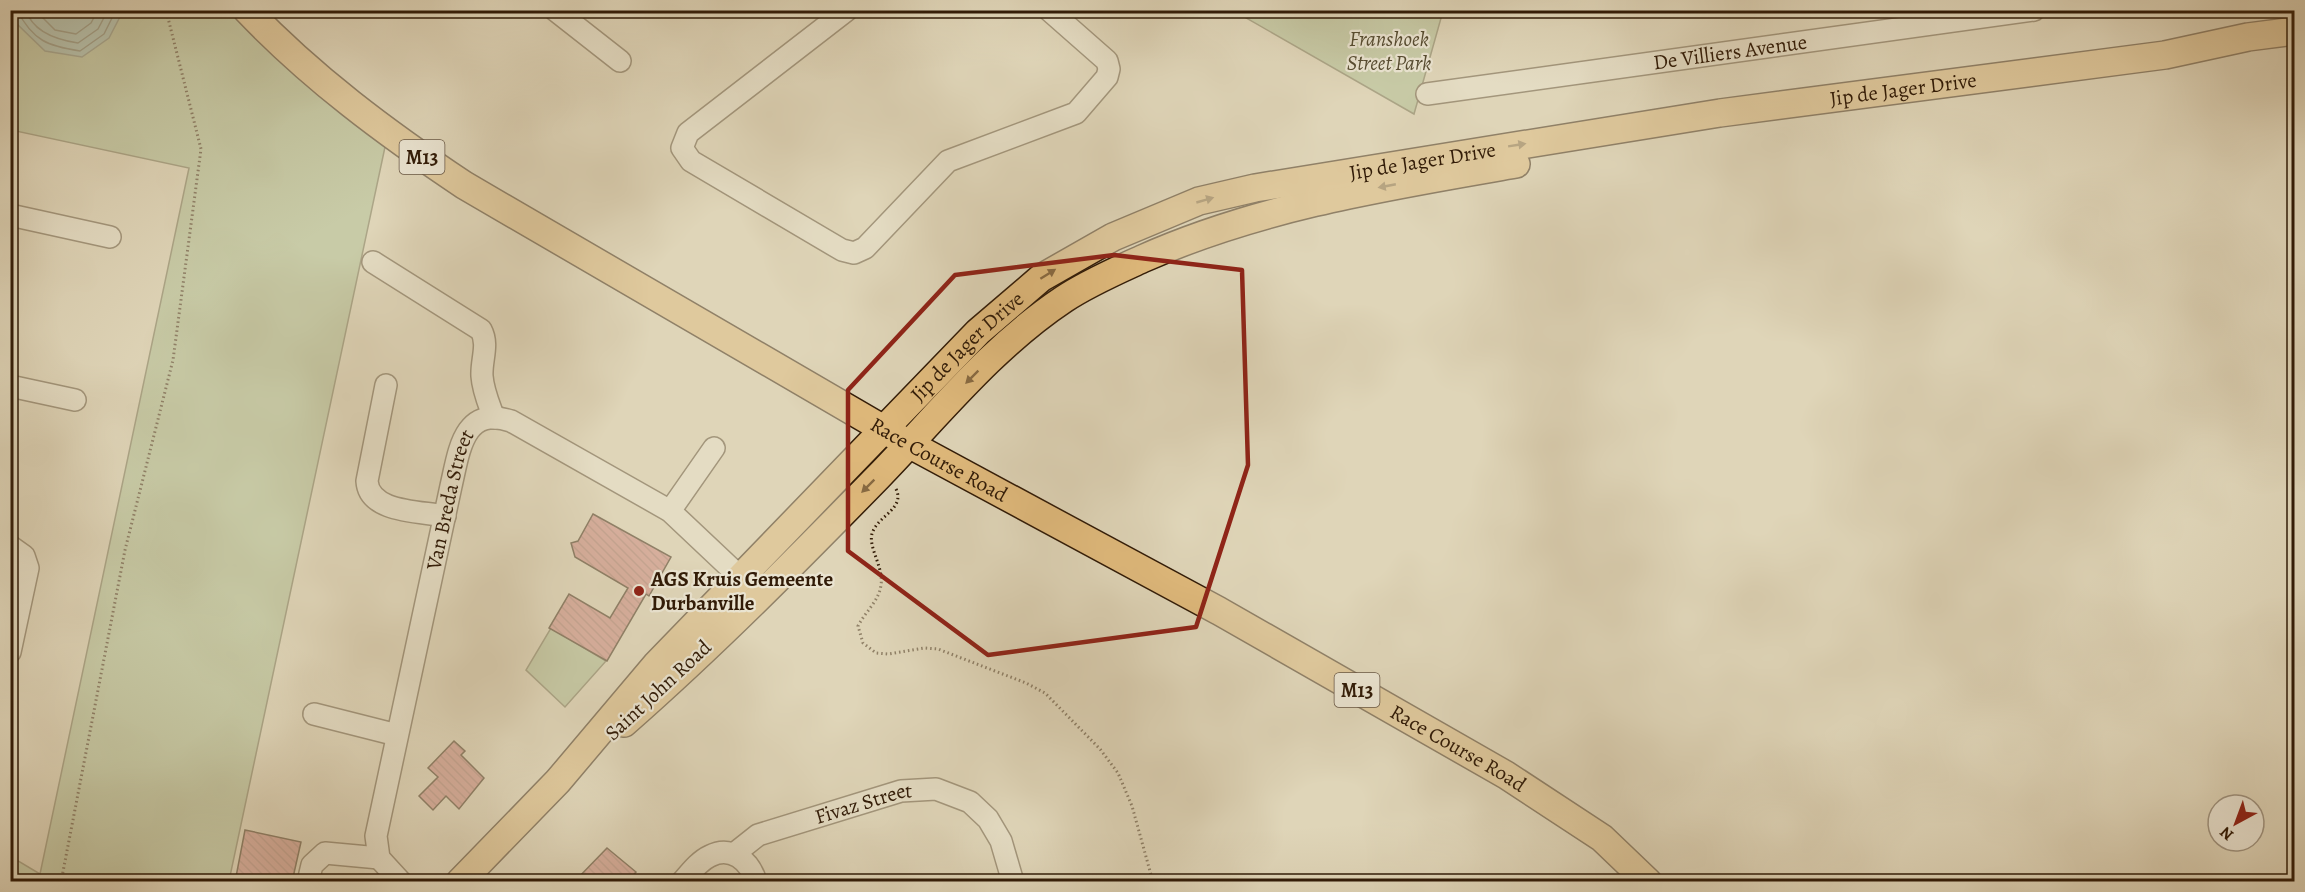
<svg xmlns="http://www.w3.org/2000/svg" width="2305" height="892" viewBox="0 0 2305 892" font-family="Alegreya,serif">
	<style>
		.park { fill: #adbe93; stroke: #6f6c4d; stroke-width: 1.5 }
		.water { fill: #93b9af; stroke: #6c7a6c; stroke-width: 1.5 }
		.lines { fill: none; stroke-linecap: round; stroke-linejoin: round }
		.shore { stroke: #626a5b; stroke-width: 1.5 }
		.building { fill: url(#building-back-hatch); stroke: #311b07; stroke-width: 1.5 }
		.minor-casing { stroke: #5c4a33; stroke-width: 24 }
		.major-casing { stroke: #311b07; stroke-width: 30 }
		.path { stroke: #311b07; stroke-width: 3; stroke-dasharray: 1.5 3; stroke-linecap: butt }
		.minor { stroke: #eae4d1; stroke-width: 21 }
		.major { stroke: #e0ba7c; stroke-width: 27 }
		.oneway { fill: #886a42 }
		.marked { fill: none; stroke: #8f2418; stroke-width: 4.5; stroke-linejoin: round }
		.poi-dot { fill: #8f2418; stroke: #eae4d1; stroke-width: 2 }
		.labels { text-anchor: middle; stroke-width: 4.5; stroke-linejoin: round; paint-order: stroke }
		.shield { fill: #eae4d1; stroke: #685744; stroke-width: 1.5 }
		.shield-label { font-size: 20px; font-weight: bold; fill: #311b07 }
		.park-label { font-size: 21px; font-style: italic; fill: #564c31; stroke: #eae4d1 }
		.street-label { font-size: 21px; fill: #311b07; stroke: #eae4d1 }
		.poi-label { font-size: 21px; font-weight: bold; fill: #311b07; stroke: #eae4d1; text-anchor: start }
	</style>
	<defs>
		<pattern id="building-back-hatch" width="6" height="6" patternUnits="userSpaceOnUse" patternTransform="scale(1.5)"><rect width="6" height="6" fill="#ce827c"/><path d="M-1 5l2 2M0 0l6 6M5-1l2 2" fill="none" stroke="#a86a64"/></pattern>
	</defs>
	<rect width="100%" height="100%" fill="#dfd5b8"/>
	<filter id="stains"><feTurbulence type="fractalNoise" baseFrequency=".00333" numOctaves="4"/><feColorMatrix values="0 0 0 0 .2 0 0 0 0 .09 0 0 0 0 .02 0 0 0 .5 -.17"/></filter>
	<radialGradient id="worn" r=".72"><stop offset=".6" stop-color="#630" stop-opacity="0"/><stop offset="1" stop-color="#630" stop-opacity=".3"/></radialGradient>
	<path class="park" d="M11,11H228L268,49L385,147L229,881H11L10,856L40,874L189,168L11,130Z
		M1234,11H1443L1414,114Z
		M551,628L606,661L565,707L526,670Z"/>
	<path class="water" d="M12,11V10L123,11L109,38L82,57L45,51L16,23Z"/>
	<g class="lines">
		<path class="shore" d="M17,10C33,41 48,46 80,51L104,34L116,10
			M26,10C33,33 58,40 78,43L98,29L108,10
			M35,10L55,30L76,34L91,23L98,10"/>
	</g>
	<path class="building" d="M593,514L671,557L649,596L646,594L607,661L549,628L569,594L610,618L628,588L575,557L571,543L578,541Z
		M454,741L465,751L461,755L484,778L459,809L446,796L433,810L419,796L438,777L428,768Z
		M245,830L301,842L292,882H235Z
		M607,848L636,872L627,882H574Z"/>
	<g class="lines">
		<defs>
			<g id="minor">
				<path d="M555,10L620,61"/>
				<path d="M847,10L688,133L682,148L691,161L842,250L854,253L865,248L948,161L1076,113L1107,77L1109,69L1107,61L1049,10"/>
				<path id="s1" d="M1427,94L2034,10"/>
				<path d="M10,215L110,237"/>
				<path d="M373,262L481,330C489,345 481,360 482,376C483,391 489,404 494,418"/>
				<path d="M386,385L367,481C369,513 420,511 445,516"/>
				<path d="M10,386L75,400"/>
				<path d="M670,511L714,448"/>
				<path d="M10,546L24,556L28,568L10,652"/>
				<path d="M314,714L397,735"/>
				<path id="s2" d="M734,854L758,835L901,791L936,789L970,802L988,819L1001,841L1013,882"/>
				<path d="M308,882L312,865L325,853L379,858"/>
				<path id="s3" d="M401,882L379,858L376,836L451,486C459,452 463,405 511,421L670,511L741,578"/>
				<path d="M682,882C690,873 699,861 710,856C731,845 750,861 756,882"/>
			</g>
			<g id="major">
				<path id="s4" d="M247,10C312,78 386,133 464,185L909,444L1219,611L1506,775L1602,838L1648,882"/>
				<path d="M624,723C713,645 797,560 879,476C939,414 992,347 1064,299C1088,283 1116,271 1142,259C1261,206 1389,186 1516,164"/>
				<path id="s5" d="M460,882L558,781L656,665L978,332L1041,278L1113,237L1199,201L1255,188L1720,113L2165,55L2248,37L2294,31"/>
			</g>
		</defs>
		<use href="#minor" class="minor-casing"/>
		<use href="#major" class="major-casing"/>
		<path class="path" d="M896,489C905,508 880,515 873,531C866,545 884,566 881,585C879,601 865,612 858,626L863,643L876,653L888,654L924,648L938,649L1026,683L1045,693L1100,749L1118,773L1132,806L1153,882
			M10,879L15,882
			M61,882L125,550L173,360L201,149L166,10"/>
		<use href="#minor" class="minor"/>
		<use href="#major" class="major"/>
	</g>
	<defs><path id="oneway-solid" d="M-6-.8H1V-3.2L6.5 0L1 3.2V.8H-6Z" transform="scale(1.5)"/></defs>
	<g class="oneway">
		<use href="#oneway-solid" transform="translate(1517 145) rotate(-9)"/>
		<use href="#oneway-solid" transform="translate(1387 186) rotate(169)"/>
		<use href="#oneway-solid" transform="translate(1205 200) rotate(-16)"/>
		<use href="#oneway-solid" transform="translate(1048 274) rotate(-32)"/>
		<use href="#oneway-solid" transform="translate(972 377) rotate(135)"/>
		<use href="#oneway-solid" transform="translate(868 486) rotate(135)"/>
	</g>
	<path d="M0 0H2305V892H0ZM1114,255L1242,270L1248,465L1196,627L988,655L848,551V390L955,275Z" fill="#dfd5b8" fill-opacity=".55" fill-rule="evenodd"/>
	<path class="marked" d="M1114,255L1242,270L1248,465L1196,627L988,655L848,551V390L955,275Z"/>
	<circle class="poi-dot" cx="639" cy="591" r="6"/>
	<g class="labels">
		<g class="shield">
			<rect x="399.5" y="140" width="45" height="34" rx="4.5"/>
			<rect x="1334.5" y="673" width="45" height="34" rx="4.5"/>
		</g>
		<g class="shield-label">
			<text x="422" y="164">M13</text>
			<text x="1357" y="697">M13</text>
		</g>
		<g class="park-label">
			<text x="1389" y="46">Franshoek<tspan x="1389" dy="24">Street Park</tspan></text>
		</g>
		<g class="street-label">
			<text dy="7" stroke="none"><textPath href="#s1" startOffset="306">De Villiers Avenue</textPath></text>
			<text dy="7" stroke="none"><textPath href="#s5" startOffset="1728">Jip de Jager Drive</textPath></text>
			<text dy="7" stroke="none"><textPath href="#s5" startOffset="1242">Jip de Jager Drive</textPath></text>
			<text dy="7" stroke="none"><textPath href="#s5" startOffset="738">Jip de Jager Drive</textPath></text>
			<text dy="7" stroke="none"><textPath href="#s4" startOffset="828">Race Course Road</textPath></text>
			<text dy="7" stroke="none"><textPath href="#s3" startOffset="399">Van Breda Street</textPath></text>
			<text transform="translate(658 690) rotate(-43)" y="7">Saint John Road</text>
			<text dy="7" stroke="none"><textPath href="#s4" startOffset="1422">Race Course Road</textPath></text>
			<text dy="7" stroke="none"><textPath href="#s2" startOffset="141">Fivaz Street</textPath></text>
		</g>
		<g class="poi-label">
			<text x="651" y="586">AGS Kruis Gemeente<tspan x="651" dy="24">Durbanville</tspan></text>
		</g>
	</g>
	<rect width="2305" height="892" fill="none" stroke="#dfd5b8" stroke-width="36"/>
	<rect x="12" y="12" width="2281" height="868" fill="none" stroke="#311b07" stroke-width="3"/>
	<rect x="18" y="18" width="2269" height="856" fill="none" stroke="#311b07" stroke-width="1.5"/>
	<g transform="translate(2236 823) rotate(221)"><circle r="28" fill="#eae4d1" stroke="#a09480" stroke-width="1.5"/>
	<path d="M0-4.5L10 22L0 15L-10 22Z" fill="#8f2418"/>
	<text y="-9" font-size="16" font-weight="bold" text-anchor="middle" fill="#311b07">N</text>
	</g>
	<rect width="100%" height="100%" filter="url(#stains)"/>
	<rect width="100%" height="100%" fill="url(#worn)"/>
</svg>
